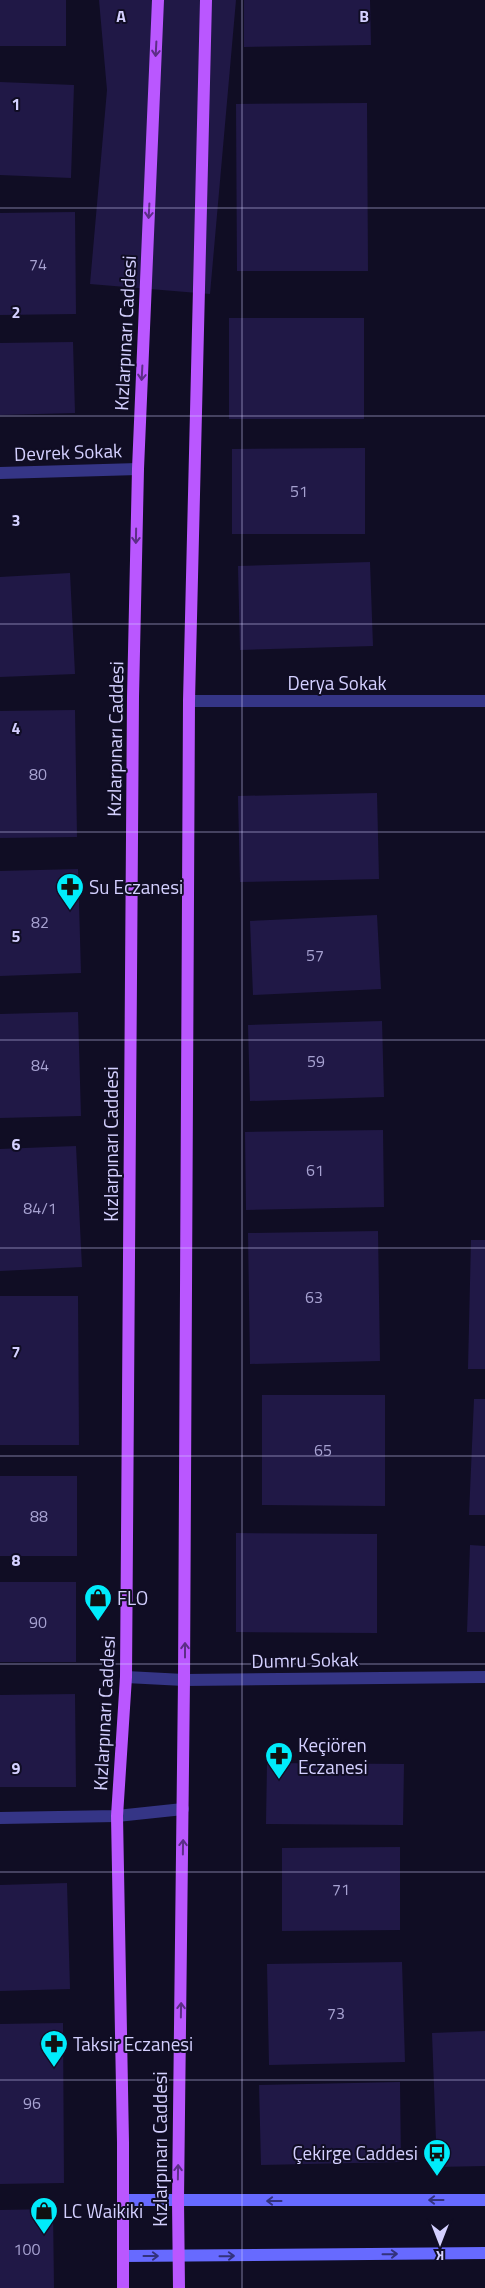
<svg xmlns="http://www.w3.org/2000/svg" width="485" height="2288" viewBox="0 0 485 2288" font-family="'Titillium Web',sans-serif">
	<style>
		.building { fill: #201846 }
		.lines { fill: none; stroke-linecap: round; stroke-linejoin: round }
		.minor { stroke: #353586; stroke-width: 12 }
		.secondary { stroke: #676aff; stroke-width: 12 }
		.primary { stroke: #ba57ff; stroke-width: 12 }
		.oneway { stroke: #5c2e87 }
		.oneway2 { stroke: #33327c }
		.grid { fill: none; stroke: #d4d0ff; stroke-width: 1; stroke-opacity: 0.55 }
		.labels { text-anchor: middle; stroke-width: 4; stroke-linejoin: round; paint-order: stroke }
		.number-label { font-size: 16px; fill: #a7a2d1 }
		.street-label { font-size: 19px; fill: #d4d0ff; stroke: #100d24 }
		.poi-label { font-size: 19px; fill: #d4d0ff; stroke: #100d24; text-anchor: start }
		.grid-label { font-size: 16px; text-anchor: middle; font-weight: bold; fill: #d4d0ff; stroke: #100d24; stroke-width: 4; stroke-linejoin: round; paint-order: stroke }
	</style>
	<rect width="100%" height="100%" fill="#100d24"/>
	<path class="building" d="M0,0H66V46H0Z
		M99,0H236L210,294L90,284L107,90Z
		M244,0H370L371,45L244,47Z
		M0,82L74,85L71,178L0,175Z
		M367,103L368,271H237L236,104Z
		M75,212L76,314L0,315V213Z
		M229,318H364V419H229Z
		M73,342L75,413L0,415V343Z
		M365,448V534H232V449Z
		M370,562L373,646L240,650L238,566Z
		M70,573L75,674L0,677V577Z
		M75,710L77,837L0,838V711Z
		M377,793L379,879L240,882L238,796Z
		M78,869L81,973L0,976V871Z
		M377,915L381,989L253,995L250,921Z
		M78,1012L81,1116L0,1118V1014Z
		M382,1021L384,1097L250,1101L248,1025Z
		M383,1130L384,1207L246,1210L245,1132Z
		M76,1146L82,1267L0,1271V1149Z
		M378,1231L380,1361L250,1364L248,1233Z
		M471,1240H485V1369H468Z
		M0,1296H78L79,1445H0Z
		M262,1395H385V1506L262,1505Z
		M474,1399H485V1515H469Z
		M0,1476H77V1556H0Z
		M236,1533L377,1534V1633L236,1632Z
		M470,1545L485,1546V1632H467Z
		M0,1582H76V1662H0Z
		M75,1694L76,1787H0V1695Z
		M267,1763L404,1764L403,1825L266,1824Z
		M400,1847V1930L282,1931V1848Z
		M67,1883L70,1989L0,1991V1885Z
		M402,1962L405,2062L269,2065L267,1964Z
		M63,2023L64,2183L0,2184V2024Z
		M485,2031V2166L437,2167L432,2033Z
		M400,2082L401,2162L261,2165L259,2085Z
		M53,2209L54,2288H0V2210Z"/>
	<g class="lines">
		<path class="minor" d="M0,473L138,469
			M189,701H485
			M126,1677L184,1680L485,1677
			M0,1818L117,1816L183,1809"/>
		<path class="secondary" d="M123,2200H485
			M123,2256L485,2253"/>
		<path class="primary" d="M123,2288V2142L117,1816L126,1677L133,697L138,469L158,0
			M179,2288L178,2200L184,1680L189,701L206,0"/>
	</g>
	<defs><path id="oneway-shaft" d="M-6 0H5M1.5-3L5.5 0L1.5 3" fill="none" stroke-width="1.6" stroke-linecap="round" stroke-linejoin="round" transform="scale(1.25)"/></defs>
	<g class="oneway">
		<use href="#oneway-shaft" transform="translate(156 49) rotate(93)"/>
		<use href="#oneway-shaft" transform="translate(149 211) rotate(93)"/>
		<use href="#oneway-shaft" transform="translate(142 373) rotate(93)"/>
		<use href="#oneway-shaft" transform="translate(136 536) rotate(91)"/>
		<use href="#oneway-shaft" transform="translate(185 1650) rotate(-90)"/>
		<use href="#oneway-shaft" transform="translate(183 1847) rotate(-89)"/>
		<use href="#oneway-shaft" transform="translate(181 2010) rotate(-89)"/>
		<use href="#oneway-shaft" transform="translate(178 2172) rotate(-89)"/>
	</g>
	<g class="oneway2">
		<use href="#oneway-shaft" transform="translate(436 2200) rotate(180)"/>
		<use href="#oneway-shaft" transform="translate(274 2201) rotate(180)"/>
		<use href="#oneway-shaft" transform="translate(390 2254) rotate(-1)"/>
		<use href="#oneway-shaft" transform="translate(151 2256)"/>
		<use href="#oneway-shaft" transform="translate(227 2256) rotate(-1)"/>
	</g>
	<path class="grid" d="M242,0V2288M0,208H485M0,416H485M0,624H485M0,832H485M0,1040H485M0,1248H485M0,1456H485M0,1664H485M0,1872H485M0,2080H485"/>
	<defs>
		<symbol id="pharmacy-pin" viewBox="-11 -11 22 30"><path d="M0 17L-7.5 6A9.5 9.5 0 1 1 7.5 6Z" fill="#00ecfb" stroke="#100d24"/><path d="M-2-6h4v4h4v4h-4v4h-4v-4h-4v-4h4Z" fill="#111"/></symbol>
		<symbol id="shop-pin" viewBox="-11 -11 22 30"><path d="M0 17L-7.5 6A9.5 9.5 0 1 1 7.5 6Z" fill="#00ecfb" stroke="#100d24"/><path d="M-5-2.5h2.3a2.7 3.5 0 0 1 5.4 0H5L5.5 6h-11ZM-1.5-2.5h3a1.5 2.3 0 0 0-3 0Z" fill="#111"/></symbol>
		<symbol id="bus-pin" viewBox="-11 -11 22 30"><path d="M0 17L-7.5 6A9.5 9.5 0 1 1 7.5 6Z" fill="#00ecfb" stroke="#100d24"/><path d="M-5-6H5V4H4V6H2V4H-2V6H-4V4H-5ZM-3.5-4V0h7V-4ZM-3.5 1.2v1.5H-2V1.2ZM2 1.2v1.5H3.5V1.2Z" fill="#111"/></symbol>
	</defs>
	<g fill-rule="evenodd">
		<use href="#pharmacy-pin" x="54" y="871" width="32" height="43"/>
		<use href="#shop-pin" x="82" y="1582" width="32" height="43"/>
		<use href="#pharmacy-pin" x="263" y="1740" width="32" height="43"/>
		<use href="#pharmacy-pin" x="38" y="2028" width="32" height="43"/>
		<use href="#bus-pin" x="421" y="2137" width="32" height="43"/>
		<use href="#shop-pin" x="28" y="2195" width="32" height="43"/>
	</g>
	<g class="labels">
		<g class="number-label">
			<text x="38" y="270">74</text>
			<text x="299" y="497">51</text>
			<text x="38" y="780">80</text>
			<text x="40" y="928">82</text>
			<text x="315" y="961">57</text>
			<text x="316" y="1067">59</text>
			<text x="40" y="1071">84</text>
			<text x="315" y="1176">61</text>
			<text x="40" y="1214">84/1</text>
			<text x="314" y="1303">63</text>
			<text x="323" y="1456">65</text>
			<text x="39" y="1522">88</text>
			<text x="38" y="1628">90</text>
			<text x="341" y="1895">71</text>
			<text x="336" y="2019">73</text>
			<text x="32" y="2109">96</text>
			<text x="27" y="2255">100</text>
		</g>
		<g class="street-label">
			<text transform="translate(125 333) rotate(-87)" y="7">Kızlarpınarı Caddesi</text>
			<text transform="translate(68 452) rotate(-2)" y="7">Devrek Sokak</text>
			<text x="337" y="690">Derya Sokak</text>
			<text transform="translate(115 739) rotate(-89)" y="7">Kızlarpınarı Caddesi</text>
			<text transform="translate(111 1144) rotate(-90)" y="7">Kızlarpınarı Caddesi</text>
			<text transform="translate(305 1660) rotate(-1)" y="7">Dumru Sokak</text>
			<text transform="translate(104 1713) rotate(-87)" y="7">Kızlarpınarı Caddesi</text>
			<text transform="translate(160 2149) rotate(-90)" y="7">Kızlarpınarı Caddesi</text>
		</g>
		<g class="poi-label">
			<text x="89" y="894">Su Eczanesi</text>
			<text x="117" y="1605">FLO</text>
			<text x="298" y="1752">Keçiören<tspan x="298" dy="22">Eczanesi</tspan></text>
			<text x="73" y="2051">Taksir Eczanesi</text>
			<text x="418" y="2160" text-anchor="end">Çekirge Caddesi</text>
			<text x="63" y="2218">LC Waikiki</text>
		</g>
	</g>
	<g class="grid-label">
		<text x="121" y="22">A</text>
		<text x="364" y="22">B</text>
		<text x="16" y="110">1</text>
		<text x="16" y="318">2</text>
		<text x="16" y="526">3</text>
		<text x="16" y="734">4</text>
		<text x="16" y="942">5</text>
		<text x="16" y="1150">6</text>
		<text x="16" y="1358">7</text>
		<text x="16" y="1566">8</text>
		<text x="16" y="1774">9</text>
	</g>
	<g transform="translate(440 2243) rotate(180)" stroke="#100d24" stroke-width="4" paint-order="stroke">
	<path d="M0-4L9 19L0 12L-9 19Z" fill="#d4d0ff"/>
	<text y="-8" font-size="14" font-weight="bold" text-anchor="middle" fill="#d4d0ff">K</text>
	</g>
</svg>
